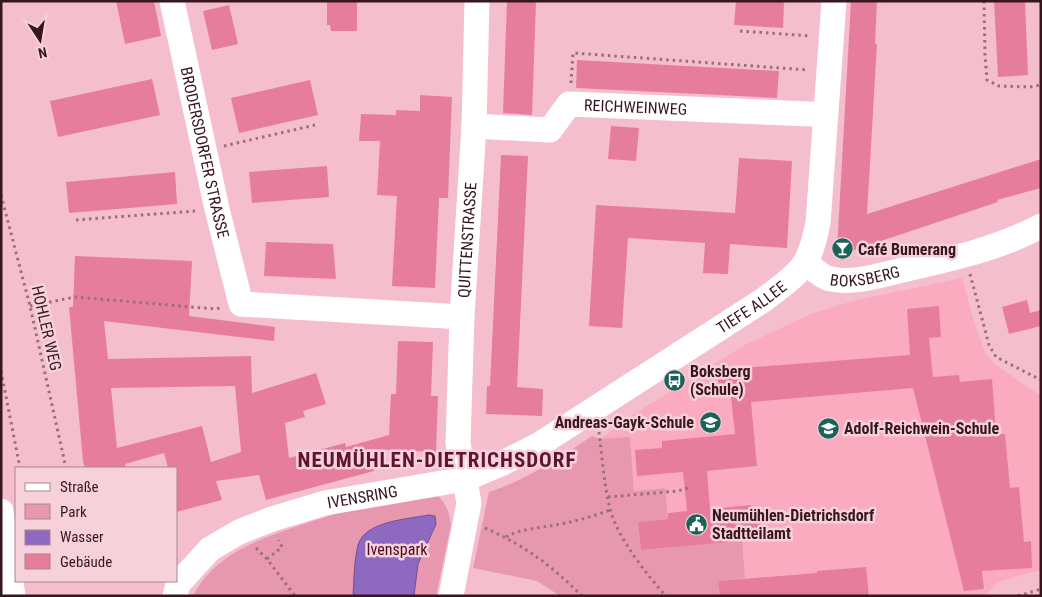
<svg xmlns="http://www.w3.org/2000/svg" width="1042" height="597" viewBox="0 0 1042 597" font-family="'Roboto Condensed',sans-serif">
	<style>
		.built { fill: #faabc0 }
		.green { fill: #e898ae }
		.water { fill: #8e69c1; stroke: #745091 }
		.building { fill: #e77d9d; fill-rule: evenodd }
		.lines { fill: none; stroke-linecap: round; stroke-linejoin: round }
		.path { stroke: #9a6e7a; stroke-width: 3; stroke-dasharray: 2.5 4; stroke-linecap: butt }
		.minor { stroke: #fff; stroke-width: 25 }
		.labels { text-anchor: middle; stroke-width: 5; stroke-linejoin: round; paint-order: stroke }
		.street-label { font-size: 16px; fill: #371620; stroke: #f6d1da }
		.poi-label { font-size: 16px; font-weight: bold; fill: #371620; stroke: #f6d1da; text-anchor: start }
		.park-label { font-size: 16px; fill: #4d0a25; stroke: #f6d1da }
		.district-label { font-size: 21px; font-weight: bold; letter-spacing: 1px; fill: #5e1431; stroke: #f6d1da }
	</style>
	<rect width="100%" height="100%" fill="#f5becc"/>
	<path class="built" d="M962,278L974,322L986,355L1000,368L1041,396V570L998,582L984,596H720L718,581L641,550L638,522L665,488L634,491L630,438L600,439L628,418L743,346L811,314L853,301Z"/>
	<path class="green" d="M592,436L600,439L630,437L634,491L665,488L668,519L638,522L641,550L742,540L745,578L719,581L720,596H560L537,581L473,568L489,492C526,480 559,458 592,436Z
		M438,496C447,504 449,513 451,525L436,596H193C213,556 256,540 295,527C316,520 337,513 358,508C384,502 412,500 438,496Z"/>
	<path class="water" d="M429,515L435,516L436,524L418,564L414,596H353C354,580 354,561 358,545C365,521 408,519 429,515Z"/>
	<path class="building" d="M116,1H154L161,36L125,44Z
		M327,1H357V31H331L330,25H327Z
		M507,1H536L532,115L503,113Z
		M736,1L784,2L783,28L734,25Z
		M851,1H877L875,44H877L867,214L1041,159V188L997,200L998,202L845,253L837,250Z
		M994,1H1025L1028,75L998,77Z
		M229,5L238,44L212,50L203,11Z
		M577,60L779,71L777,98L576,88Z
		M152,79L160,115L58,137L50,101Z
		M310,80L318,115L239,133L231,98Z
		M420,95L452,97L448,198H439L435,288L392,286L397,196L377,195L380,141H359L361,114L396,115V110L420,111Z
		M611,126L639,128L636,161L608,159Z
		M501,155L528,156L517,387L543,389L542,416L486,414L487,386H490Z
		M739,158L792,161L787,248L730,244L728,274L703,273L705,243L628,238L622,328L589,326L596,205L735,213Z
		M327,166L329,197L252,203L249,172Z
		M175,172L177,204L69,213L66,182Z
		M266,242L333,244L336,279L264,276Z
		M75,256L192,261L189,316L275,327L274,341L104,321L108,359L251,356L252,393L316,373L326,404L303,411L305,417L285,423L289,458L345,443L346,447L389,435L391,394H396L398,341L433,342L431,396H438L436,452L368,449L374,471L266,500L259,475L216,481L222,500L176,512V468H168L164,453L125,464L126,468H85L83,461L69,307H73ZM235,386L241,452L211,462L202,426L117,448L111,388Z
		M1027,300L1030,313L1041,310V326L1009,334L1002,307Z
		M939,306L941,337L929,338L933,377L959,375L960,382L992,379L996,434H1005L1010,488L1019,487L1024,542L1031,541L1032,568L982,571L984,589L964,591L913,388L751,402L757,466L707,471L710,509L751,505V508L759,507L762,539L641,550L638,522L668,519V513L687,511L683,472L637,476L635,450L662,448V441L735,434L731,397H720L717,370L910,355L907,309Z
		M866,567L869,596H720L718,581L817,573V571Z"/>
	<g class="lines">
		<path class="path" d="M984,1L985,56L987,80L999,86L1030,87L1041,85
			M740,31L811,36
			M571,83L573,53L808,70
			M224,146L315,125
			M1,195L30,306L66,468
			M76,220L195,211
			M970,274L989,345L996,357L1041,380
			M30,306L75,297L215,309L220,308
			M1,371L20,468
			M599,432C602,457 604,484 610,509C617,537 647,575 666,596
			M608,497L678,491L688,488
			M485,528C524,545 552,566 582,596
			M506,537C522,528 542,528 560,524C577,521 594,516 610,510
			M256,548L267,559L295,596
			M267,559L282,547L279,540
			M1018,596L1041,589"/>
		<g class="minor">
			<path id="s1" d="M172,1L217,209L241,304L462,317"/>
			<path id="s2" d="M474,126L550,130L569,104L811,114"/>
			<path id="s3" d="M805,263C813,268 823,278 831,279C855,284 880,275 903,270C950,259 998,249 1041,226"/>
			<path d="M1,511L13,596"/>
			<path id="s4" d="M175,596L178,584L210,549L239,532L272,519L325,503L465,479L503,463L540,444L765,299C777,289 799,275 806,261C813,249 815,236 818,223L834,1"/>
			<path id="s5" d="M451,596L469,503L458,443L462,317L474,126L477,1"/>
		</g>
	</g>
	<defs>
		<symbol id="bar-disc" viewBox="-11 -11 22 22"><circle r="9.5" fill="#196359" stroke="#f6d1da"/><path d="M-6-5H6L.8 .8V4.5H3.5V6h-7V4.5H-.8V.8Z" fill="#fff"/></symbol>
		<symbol id="bus-disc" viewBox="-11 -11 22 22"><circle r="9.5" fill="#196359" stroke="#f6d1da"/><path d="M-5-6H5V4H4V6H2V4H-2V6H-4V4H-5ZM-3.5-4V0h7V-4ZM-3.5 1.2v1.5H-2V1.2ZM2 1.2v1.5H3.5V1.2Z" fill="#fff"/></symbol>
		<symbol id="school-disc" viewBox="-11 -11 22 22"><circle r="9.5" fill="#196359" stroke="#f6d1da"/><path d="M0-5L7-2L0 1L-7-2ZM-4 1L0 2.5L4 1V4Q0 6-4 4Z" fill="#fff"/></symbol>
		<symbol id="civic-disc" viewBox="-11 -11 22 22"><circle r="9.5" fill="#196359" stroke="#f6d1da"/><path d="M-.6-6.5H3V-4.5H.6V-3L4-1V1h2V6H-6V1h2V-1L-.6-3ZM-1.2 2.5V6h2.4V2.5Z" fill="#fff"/></symbol>
	</defs>
	<g fill-rule="evenodd">
		<use href="#bar-disc" x="830" y="236" width="25" height="25"/>
		<use href="#bus-disc" x="662" y="368" width="25" height="25"/>
		<use href="#school-disc" x="698" y="410" width="25" height="25"/>
		<use href="#school-disc" x="816" y="416" width="25" height="25"/>
		<use href="#civic-disc" x="684" y="512" width="25" height="25"/>
	</g>
	<g class="labels">
		<g class="street-label">
			<text dy="6" stroke="none"><textPath href="#s2" startOffset="175">REICHWEINWEG</textPath></text>
			<text dy="6" stroke="none"><textPath href="#s1" startOffset="155">BRODERSDORFER STRASSE</textPath></text>
			<text dy="6" stroke="none"><textPath href="#s5" startOffset="359">QUITTENSTRASSE</textPath></text>
			<text dy="6" stroke="none"><textPath href="#s3" startOffset="65">BOKSBERG</textPath></text>
			<text dy="6" stroke="none"><textPath href="#s4" startOffset="661">TIEFE ALLEE</textPath></text>
			<text transform="translate(47 328) rotate(77)" y="6">HOHLER WEG</text>
			<text dy="6" stroke="none"><textPath href="#s4" startOffset="222">IVENSRING</textPath></text>
		</g>
		<g class="poi-label">
			<text x="858" y="255">Café Bumerang</text>
			<text x="690" y="377">Boksberg<tspan x="690" dy="18">(Schule)</tspan></text>
			<text x="694" y="428" text-anchor="end">Andreas-Gayk-Schule</text>
			<text x="844" y="434">Adolf-Reichwein-Schule</text>
			<text x="712" y="521">Neumühlen-Dietrichsdorf<tspan x="712" dy="18">Stadtteilamt</tspan></text>
		</g>
		<g class="park-label">
			<text x="397" y="555">Ivenspark</text>
		</g>
		<g class="district-label">
			<text x="437" y="467">NEUMÜHLEN-DIETRICHSDORF</text>
		</g>
	</g>
	<rect width="1042" height="597" fill="none" stroke="#371620" stroke-width="5"/>
	<rect x="15" y="467" width="162" height="115" fill="#f6d1da" stroke="#aa8690"/>
	<rect x="25" y="483" width="25" height="8" fill="#ffffff" stroke="#aa8690"/>
	<text x="60" y="492" font-size="15" fill="#371620">Straße</text>
	<rect x="25" y="504" width="25" height="15" fill="#e898ae" stroke="#aa8690"/>
	<text x="60" y="517" font-size="15" fill="#371620">Park</text>
	<rect x="25" y="530" width="25" height="15" fill="#8e69c1" stroke="#aa8690"/>
	<text x="60" y="542" font-size="15" fill="#371620">Wasser</text>
	<rect x="25" y="554" width="25" height="15" fill="#e77d9d" stroke="#aa8690"/>
	<text x="60" y="567" font-size="15" fill="#371620">Gebäude</text>
	<g transform="translate(40 40) rotate(168)" stroke="#f6d1da" stroke-width="4" paint-order="stroke">
	<path d="M0-4L9 19L0 12L-9 19Z" fill="#371620"/>
	<text y="-8" font-size="14" font-weight="bold" text-anchor="middle" fill="#371620">N</text>
	</g>
</svg>
